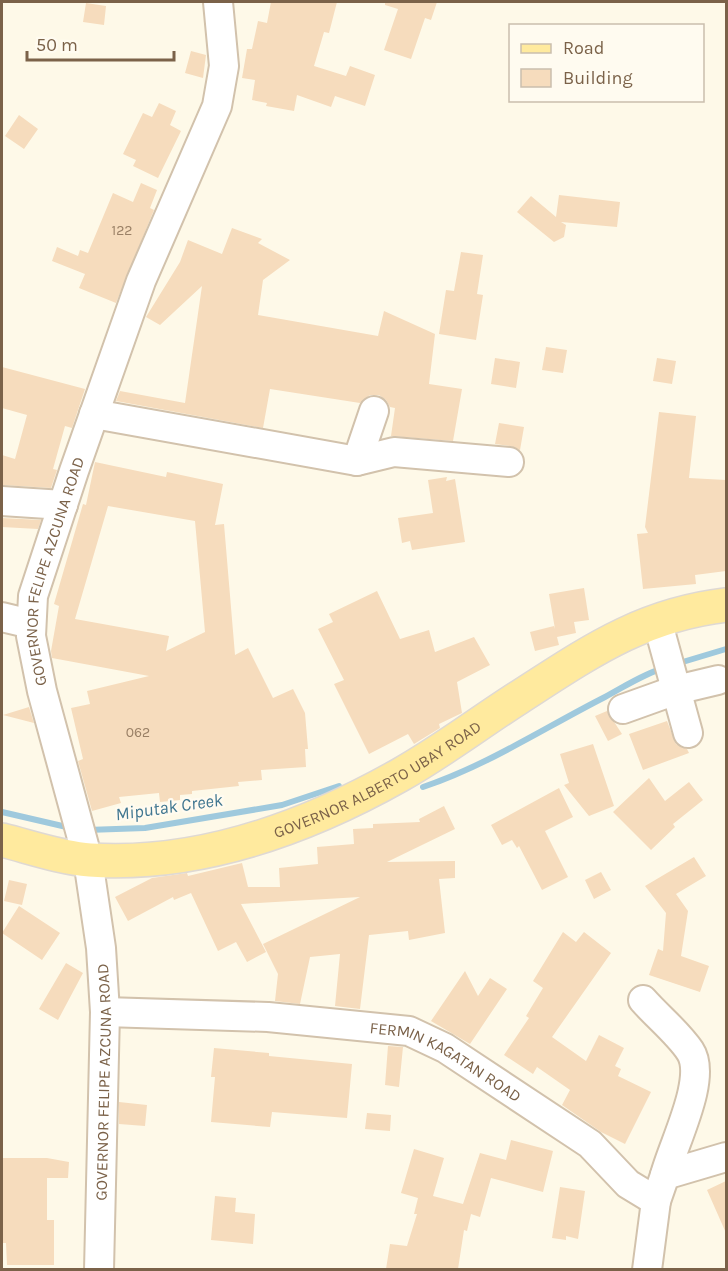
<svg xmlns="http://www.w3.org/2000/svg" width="728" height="1271" viewBox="0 0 728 1271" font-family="Karla,sans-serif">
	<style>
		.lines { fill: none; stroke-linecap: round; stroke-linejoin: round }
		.stream { stroke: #9fc9dd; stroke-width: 6 }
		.building { fill: #f6dcbd; fill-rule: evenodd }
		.minor-casing { stroke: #d2c2ac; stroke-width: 32 }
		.major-casing { stroke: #dfd9d3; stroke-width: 36 }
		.minor { stroke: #fff; stroke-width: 28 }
		.major { stroke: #ffea9e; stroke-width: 33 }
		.labels { text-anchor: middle; stroke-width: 4.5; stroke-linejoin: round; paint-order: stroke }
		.number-label { font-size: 14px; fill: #9a8066 }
		.street-label { font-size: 16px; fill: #7b6249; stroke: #fffbf0 }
		.water-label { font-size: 18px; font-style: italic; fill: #407690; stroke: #fffbf0 }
	</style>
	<rect width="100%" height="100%" fill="#fef9e8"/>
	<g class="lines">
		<path class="stream" d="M676,664L726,649
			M423,787C488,765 544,728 605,697C624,687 643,674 664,668
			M2,812L71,828
			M87,830L145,828L282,805L339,786"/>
	</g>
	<path class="building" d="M271,2H337L329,33L324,32L314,66L346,76L350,66L375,75L365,106L335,96L331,107L297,95L294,111L266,106L267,103L252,100L255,80L242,78L247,49H252L258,21L267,23Z
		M385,2H437L431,20L425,18L411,59L384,50L398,9L385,5Z
		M86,3L106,6L104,25L83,22Z
		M191,51L206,55L203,78L185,73Z
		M159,103L176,111L170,125L181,131L158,178L133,166L136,160L123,154L143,113L152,117Z
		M19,115L38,129L24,149L5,136Z
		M141,183L157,190L150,208L154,210L116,303L79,288L85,274L52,261L57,247L78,256L80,250L88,253L113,193L133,202Z
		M559,195L620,202L617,227L561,222L566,225L564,237L554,242L517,212L531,196L556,217Z
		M232,228L262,239L258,243L290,260L263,280L258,315L378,336L384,311L435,334L429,384L462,389L453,441L391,436L395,408L390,407L386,400L379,395H370L360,403L270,389L263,428L116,401L120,391L185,403L202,286L160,325L146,317L180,262L188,240L222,254Z
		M461,252L483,255L477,294L483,295L476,340L439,334L446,290L454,291Z
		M546,347L567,350L563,373L542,370Z
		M495,358L520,362L516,388L491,384Z
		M657,358L676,361L672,384L653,381Z
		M2,367L85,389L72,428L65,426L53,469L57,470L51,488L2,485V455L15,459L27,415L2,408Z
		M659,412L696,416L689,478L726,480V571L695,575L696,584L643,589L637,534L648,533L645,527Z
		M499,423L524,427L520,450L510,446L495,444Z
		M95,462L166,477L167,472L223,484L215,525L224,524L235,655L248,648L273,698L293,689L305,713L308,749H305L306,767L261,770L262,780L238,782L239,786L192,791V794L180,795V800L160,802L159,793L119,797L121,803L92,811L78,761L83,759L71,708L90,704L87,691L149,676L52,658L51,651L59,606L54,604L83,504L86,505ZM108,506L195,521L205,632L166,651L169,636L75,619Z
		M447,477L446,481L455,479L465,542L412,550L410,541L402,543L398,518L433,513L428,480Z
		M2,518L41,520L38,529L2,527Z
		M584,588L589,620L574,622L576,633L557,637L559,645L535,651L530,632L554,626L555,629L549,594Z
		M377,591L400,639L429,630L435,652L474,637L490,665L457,682L462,713L439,724L440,728L414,744L408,734L369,754L334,684L344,680L318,629L333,622L329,614Z
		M29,707L34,723L3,715Z
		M607,711L622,734L608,741L595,716Z
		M667,721L676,744L687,749L689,753L643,770L629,734Z
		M593,744L614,806L589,816L564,785L569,783L560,754Z
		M649,778L665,801L689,782L703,800L673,824L675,827L651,850L613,812Z
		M559,788L573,817L545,831L568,877L542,890L519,846L517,848L512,840L502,845L491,825Z
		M444,806L455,829L387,862L455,861V878L439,879L445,933L409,940L408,931L369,935L360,1009L335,1006L340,954L310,957L300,1004L275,1001L278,974L263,944L360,897L241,904L266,952L247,962L236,942L218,951L191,893L174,900L173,897L128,921L115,897L152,878L187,873L188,876L242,863L248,887H280L279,868L318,864L317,847L354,844L353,829L373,828V824L420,822L419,819Z
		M694,857L706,876L676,894L688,911L681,956L709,966L700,992L649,975L658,949L663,951L666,913L645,886Z
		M601,872L611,890L594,899L585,880Z
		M9,880L27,884L22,905L4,901Z
		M19,906L60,933L42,960L2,933Z
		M563,932L576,942L584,932L611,953L552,1037L586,1061L599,1035L624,1048L615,1066L621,1069L618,1076L651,1092L625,1144L601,1132L562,1105L570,1090L537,1067L533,1074L504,1055L529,1018L526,1016L543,988L533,981Z
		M66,963L83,973L58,1020L39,1009Z
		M465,971L478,996L490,978L507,989L470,1044L431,1021Z
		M388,1046L403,1047L399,1087L385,1085Z
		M214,1048L269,1053V1056L352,1064L347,1118L272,1112L270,1127L211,1122L215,1077H211Z
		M119,1102L147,1105L145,1126L119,1124Z
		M367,1113L391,1115L390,1131L365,1129Z
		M511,1140L553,1151L543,1192L491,1178L480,1217L471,1214L467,1231L464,1230L458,1269H386L390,1244L407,1246L417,1214H414L418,1198L401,1193L414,1149L444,1158L433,1196L463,1204L480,1153L506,1160Z
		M2,1158H47L69,1162L68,1178H47V1220H54V1265H7L6,1243H2Z
		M726,1181V1233L707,1190Z
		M560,1187L585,1191L578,1239L566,1236V1240L552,1238Z
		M215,1196L236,1198L235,1212L255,1214L253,1244L211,1240Z"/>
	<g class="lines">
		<defs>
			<g id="minor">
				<path d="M94,414L357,461L394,452L509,462"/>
				<path d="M357,461L374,411"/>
				<path d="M2,501L63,505"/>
				<path d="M2,617L31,624"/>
				<path d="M657,620L688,733"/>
				<path d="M623,709L676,690L718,680"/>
				<path d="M643,1000C658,1017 678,1033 690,1051C708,1078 673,1144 665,1175"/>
				<path id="s1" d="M105,1012L268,1017L409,1031L445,1048L590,1144L628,1184L656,1201"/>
				<path id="s2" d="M99,1270L105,1012L101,948L88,860L42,691L31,636L33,596L74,471L141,281L217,106L224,66L218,2"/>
				<path d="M647,1270L656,1201L665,1175L726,1157"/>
			</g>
			<g id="major">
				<path id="s3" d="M2,840C30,847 61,858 90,860C199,867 306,828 400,775C441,752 479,723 518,698C588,653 641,615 726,605"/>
			</g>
		</defs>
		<use href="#minor" class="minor-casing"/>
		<use href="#major" class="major-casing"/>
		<use href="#minor" class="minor"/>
		<use href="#major" class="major"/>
	</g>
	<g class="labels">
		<g class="number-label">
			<text x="122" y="235">122</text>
			<text x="138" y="737">062</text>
		</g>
		<g class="street-label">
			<text dy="6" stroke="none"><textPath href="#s2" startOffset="710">GOVERNOR FELIPE AZCUNA ROAD</textPath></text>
			<text dy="6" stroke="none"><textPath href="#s3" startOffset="394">GOVERNOR ALBERTO UBAY ROAD</textPath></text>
			<text dy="6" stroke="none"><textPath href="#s1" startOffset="350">FERMIN KAGATAN ROAD</textPath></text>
			<text dy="6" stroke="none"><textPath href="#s2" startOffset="188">GOVERNOR FELIPE AZCUNA ROAD</textPath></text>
		</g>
		<g class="water-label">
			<text transform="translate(169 807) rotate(-8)" y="6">Miputak Creek</text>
		</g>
	</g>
	<rect width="728" height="1271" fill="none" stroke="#7b6249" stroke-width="6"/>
	<rect x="509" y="24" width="195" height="78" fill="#fffbf0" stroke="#cabead" stroke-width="1.5"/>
	<rect x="521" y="44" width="30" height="9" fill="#ffea9e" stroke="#cabead" stroke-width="1.5"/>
	<text x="563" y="54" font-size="18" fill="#7b6249">Road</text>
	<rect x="521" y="69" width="30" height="18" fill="#f6dcbd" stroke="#cabead" stroke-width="1.5"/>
	<text x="563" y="84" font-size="18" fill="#7b6249">Building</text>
	<path d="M27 51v9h147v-9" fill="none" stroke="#7b6249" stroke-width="3"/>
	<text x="36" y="51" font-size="18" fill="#7b6249" stroke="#fffbf0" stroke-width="4.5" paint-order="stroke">50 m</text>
</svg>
